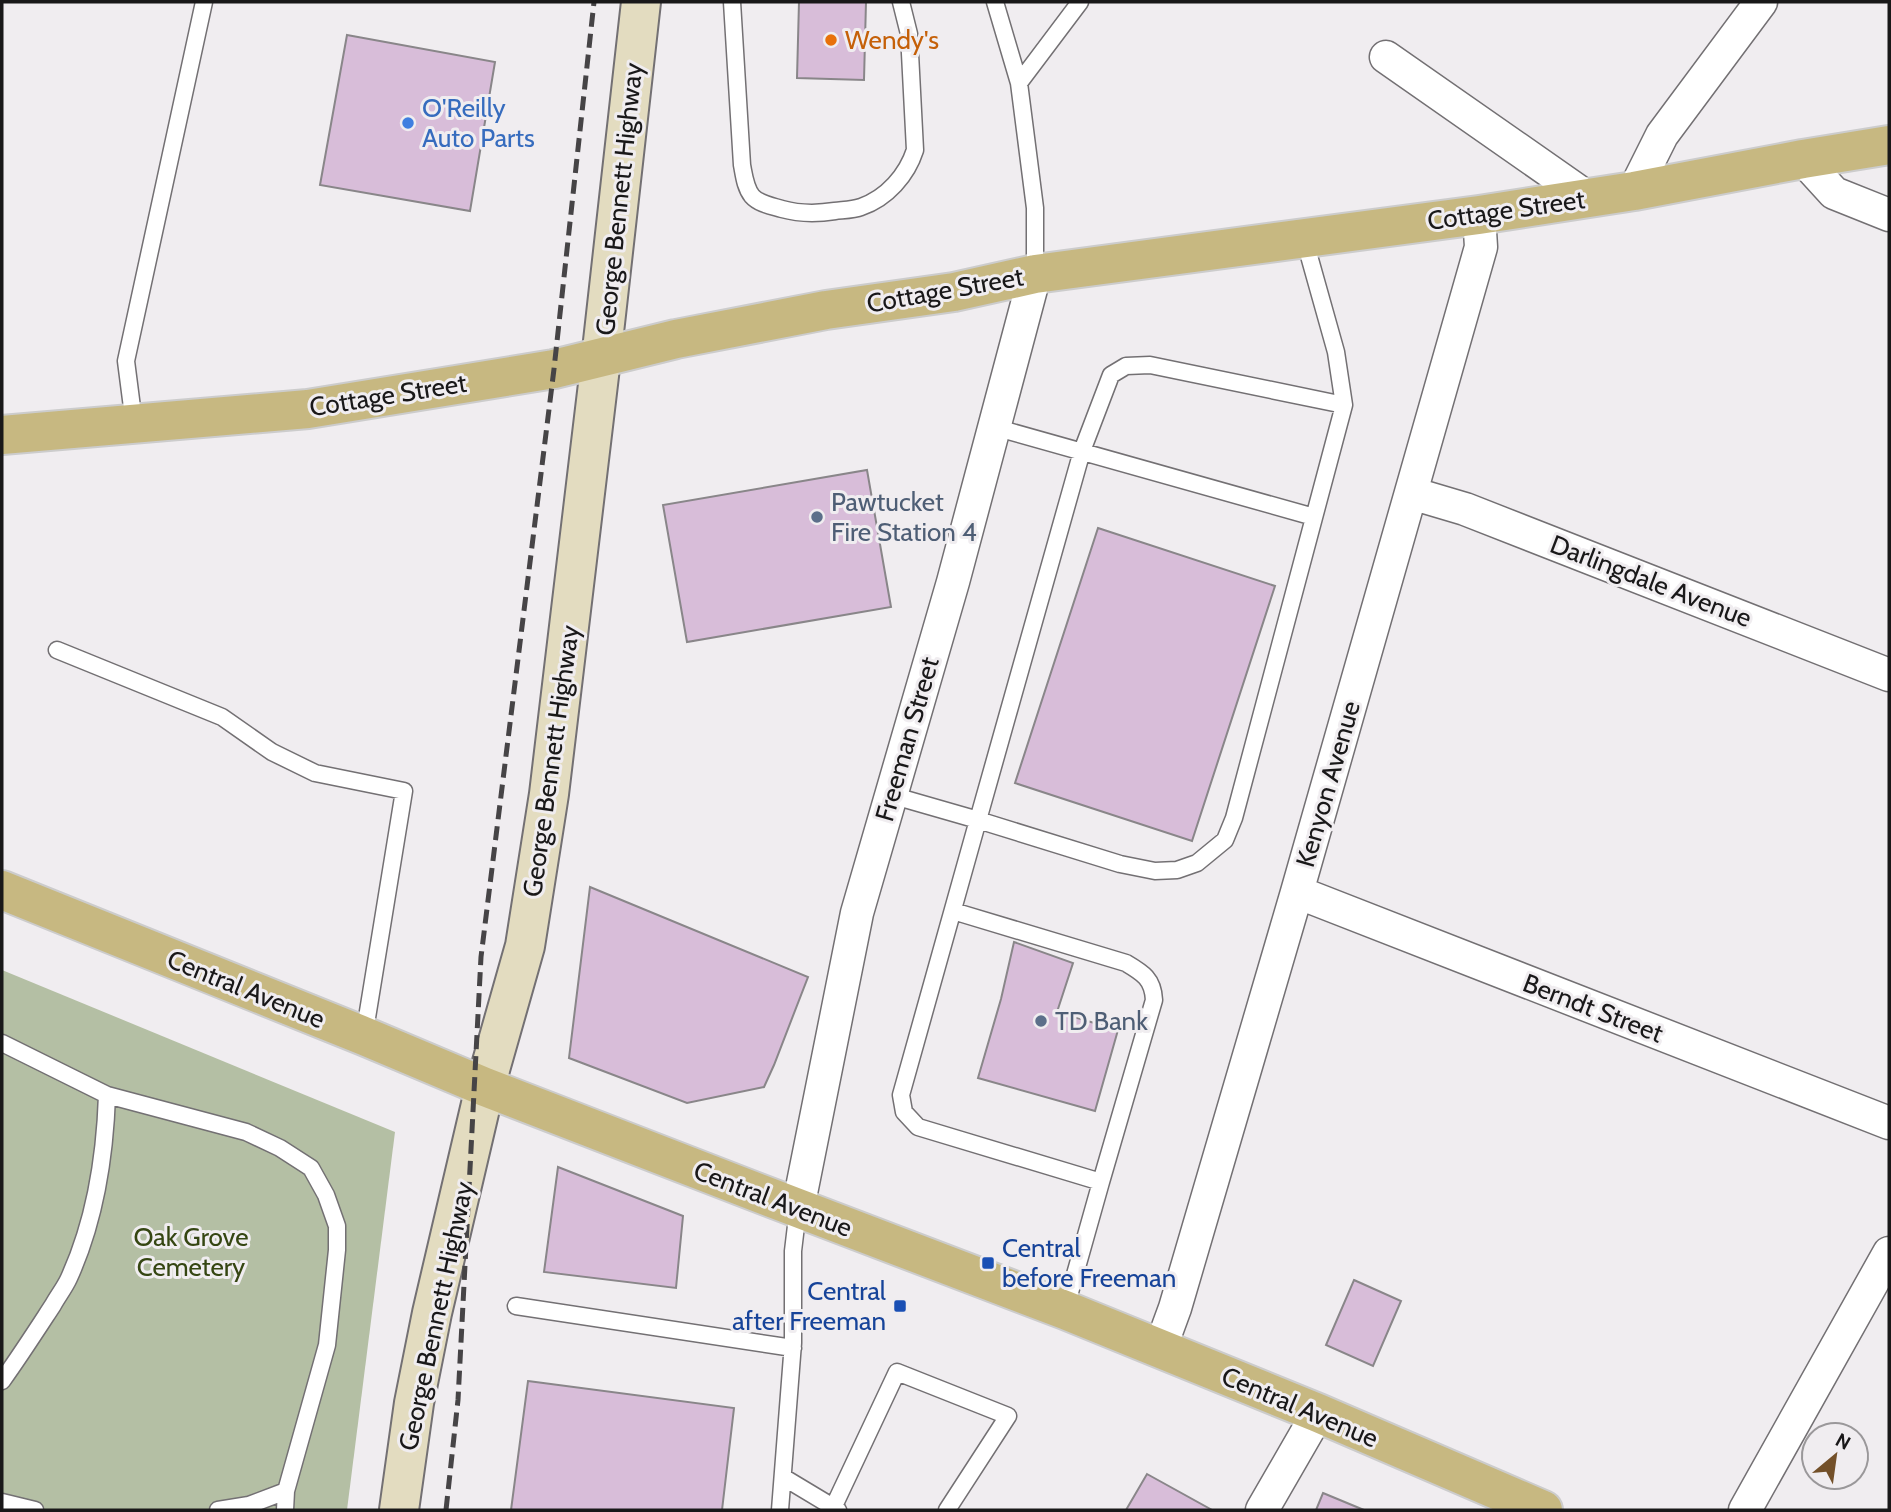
<svg xmlns="http://www.w3.org/2000/svg" width="1891" height="1512" viewBox="0 0 1891 1512" font-family="Cabin,sans-serif">
	<style>
		.green { fill: #b4bfa4 }
		.building { fill: #d8bdd9; stroke: #898689; stroke-width: 2 }
		.lines { fill: none; stroke-linecap: round; stroke-linejoin: round }
		.lane-casing { stroke: #737073; stroke-width: 19 }
		.street-casing { stroke: #737073; stroke-width: 35 }
		.secondary-casing { stroke: #737073; stroke-width: 42 }
		.primary-casing { stroke: #ccc; stroke-width: 42 }
		.lane { stroke: #fff; stroke-width: 16 }
		.street { stroke: #fff; stroke-width: 32 }
		.secondary { stroke: #e3dcc0; stroke-width: 38 }
		.primary { stroke: #c7b881; stroke-width: 38 }
		.rail { stroke: #464446; stroke-width: 5; stroke-dasharray: 14 7; stroke-linecap: butt }
		.food-dot { fill: #e8710a; stroke: #f0edf0; stroke-width: 2.5 }
		.shop-dot { fill: #3f7fe0; stroke: #f0edf0; stroke-width: 2.5 }
		.service-dot { fill: #5c6f8a; stroke: #f0edf0; stroke-width: 2.5 }
		.transit-dot { fill: #1a4fb4; stroke: #f0edf0; stroke-width: 2.5 }
		.labels { text-anchor: middle; stroke-width: 6; stroke-linejoin: round; paint-order: stroke }
		.food-label { font-size: 26px; fill: #c56008; stroke: #f0edf0; text-anchor: start }
		.shop-label { font-size: 26px; fill: #366cbe; stroke: #f0edf0; text-anchor: start }
		.street-label { font-size: 26px; fill: #191819; stroke: #f0edf0 }
		.service-label { font-size: 26px; fill: #4e5e75; stroke: #f0edf0; text-anchor: start }
		.park-label { font-size: 26px; fill: #354612; stroke: #f0edf0 }
		.transit-label { font-size: 26px; fill: #164399; stroke: #f0edf0; text-anchor: start }
	</style>
	<rect width="100%" height="100%" fill="#f0edf0"/>
	<path class="green" d="M2,970L395,1132L347,1510H2Z"/>
	<path class="building" d="M799,2H866L864,80L797,78Z
		M347,35L495,62L470,211L320,185Z
		M867,470L891,607L687,642L663,505Z
		M1098,528L1275,586L1192,841L1015,783Z
		M590,887L808,977L774,1065L764,1087L687,1103L569,1058Z
		M1014,942L1073,963L1057,1012L1118,1030L1095,1111L978,1078L1001,999Z
		M558,1167L683,1216L676,1288L544,1272Z
		M1354,1280L1401,1301L1373,1366L1326,1345Z
		M528,1381L734,1408L722,1510H511Z
		M1147,1474L1212,1510H1126Z
		M1323,1493L1364,1510H1316Z"/>
	<g class="lines">
		<defs>
			<path id="lane" d="M732,2L742,165C744,175 745,187 752,196C759,204 772,206 782,209C800,214 816,214 835,211C843,210 853,210 861,207C887,198 907,175 915,150L909,34L901,2
				M995,2L1019,83L1035,208V274
				M1019,83L1080,2
				M1304,238L1336,352L1344,405L1234,818L1225,840L1197,863L1177,870L1155,871L1120,864L978,820L1082,451L1111,375L1126,366L1150,365L1344,405
				M134,423L126,361L204,2
				M994,427L1314,517
				M57,650L222,717L272,752L315,773L404,791L364,1036
				M891,795L978,820L901,1095L904,1112L918,1127L1101,1182L1065,1310
				M953,911L1126,963C1143,973 1153,979 1154,1000L1101,1182
				M2,1043L107,1095L246,1132L280,1148L311,1168L326,1195L337,1226V1250L327,1345L286,1491L285,1510
				M516,1306L793,1348
				M2,1381C20,1356 36,1331 53,1305C58,1296 65,1287 69,1278C95,1221 105,1157 107,1095
				M783,1477L838,1510
				M2,1502L35,1510
				M833,1508L897,1372L1008,1416L947,1510
				M218,1510L249,1505L286,1491
				M780,1510L793,1343V1251L798,1209"/>
			<path id="street" d="M1386,57L1588,198
				M1803,159L1834,193L1889,215
				M1634,191L1662,135L1761,2
				M1411,493L1465,509L1889,675
				M1297,892L1889,1123
				M798,1208L857,913L953,582L1035,274
				M1160,1349L1175,1308L1297,892L1481,247L1479,215
				M1262,1510L1318,1413
				M1745,1510L1889,1253"/>
			<path id="secondary" d="M399,1510L414,1403L432,1313L485,1087L525,946L549,794L601,359L641,2"/>
			<path id="primary" d="M2,435L308,409L554,369L676,339L826,310L954,292L1035,274L1479,215L1634,191L1803,159L1889,145
				M2,890L364,1036L485,1087L756,1192L1065,1310L1318,1413L1543,1510"/>
		</defs>
		<use href="#lane" class="lane-casing"/>
		<use href="#street" class="street-casing"/>
		<use href="#secondary" class="secondary-casing"/>
		<use href="#primary" class="primary-casing"/>
		<use href="#lane" class="lane"/>
		<use href="#street" class="street"/>
		<use href="#secondary" class="secondary"/>
		<use href="#primary" class="primary"/>
		<path class="rail" d="M446,1510L458,1400L481,957L554,369L594,2"/>
	</g>
	<circle class="food-dot" cx="831" cy="40" r="7"/>
	<circle class="shop-dot" cx="408" cy="123" r="7"/>
	<g class="service-dot">
		<circle cx="817" cy="517" r="7"/>
		<circle cx="1041" cy="1021" r="7"/>
	</g>
	<g class="transit-dot">
		<rect x="981" y="1256" width="14" height="14" rx="3.5"/>
		<rect x="893" y="1299" width="14" height="14" rx="3.5"/>
	</g>
	<g class="labels">
		<g class="food-label">
			<text x="845" y="49">Wendy's</text>
		</g>
		<g class="shop-label">
			<text x="422" y="117">O'Reilly<tspan x="422" dy="30">Auto Parts</tspan></text>
		</g>
		<g class="street-label">
			<text transform="translate(619 199) rotate(-84)" y="9">George Bennett Highway</text>
			<text transform="translate(1506 210) rotate(-8)" y="9">Cottage Street</text>
			<text transform="translate(945 290) rotate(-10)" y="9">Cottage Street</text>
			<text transform="translate(388 395) rotate(-9)" y="9">Cottage Street</text>
			<text transform="translate(1651 581) rotate(21)" y="9">Darlingdale Avenue</text>
			<text transform="translate(907 739) rotate(-74)" y="9">Freeman Street</text>
			<text transform="translate(551 761) rotate(-82)" y="9">George Bennett Highway</text>
			<text transform="translate(1328 784) rotate(-74)" y="9">Kenyon Avenue</text>
			<text transform="translate(246 989) rotate(22)" y="9">Central Avenue</text>
			<text transform="translate(1593 1008) rotate(21)" y="9">Berndt Street</text>
			<text transform="translate(773 1199) rotate(21)" y="9">Central Avenue</text>
			<text transform="translate(436 1316) rotate(-78)" y="9">George Bennett Highway</text>
			<text transform="translate(1300 1407) rotate(23)" y="9">Central Avenue</text>
		</g>
		<g class="service-label">
			<text x="831" y="511">Pawtucket<tspan x="831" dy="30">Fire Station 4</tspan></text>
			<text x="1055" y="1030">TD Bank</text>
		</g>
		<g class="park-label">
			<text x="191" y="1246">Oak Grove<tspan x="191" dy="30">Cemetery</tspan></text>
		</g>
		<g class="transit-label">
			<text x="1002" y="1257">Central<tspan x="1002" dy="30">before Freeman</tspan></text>
			<text x="886" y="1300" text-anchor="end">Central<tspan x="886" dy="30">after Freeman</tspan></text>
		</g>
	</g>
	<rect width="1891" height="1512" fill="none" stroke="#191819" stroke-width="7"/>
	<g transform="translate(1835 1456) rotate(29)"><circle r="33" fill="#f0edf0" stroke="#9a989a" stroke-width="2"/>
	<path d="M0-5L12 26L0 18L-12 26Z" fill="#735029"/>
	<text y="-10" font-size="19" font-weight="bold" text-anchor="middle" fill="#191819">N</text>
	</g>
</svg>
